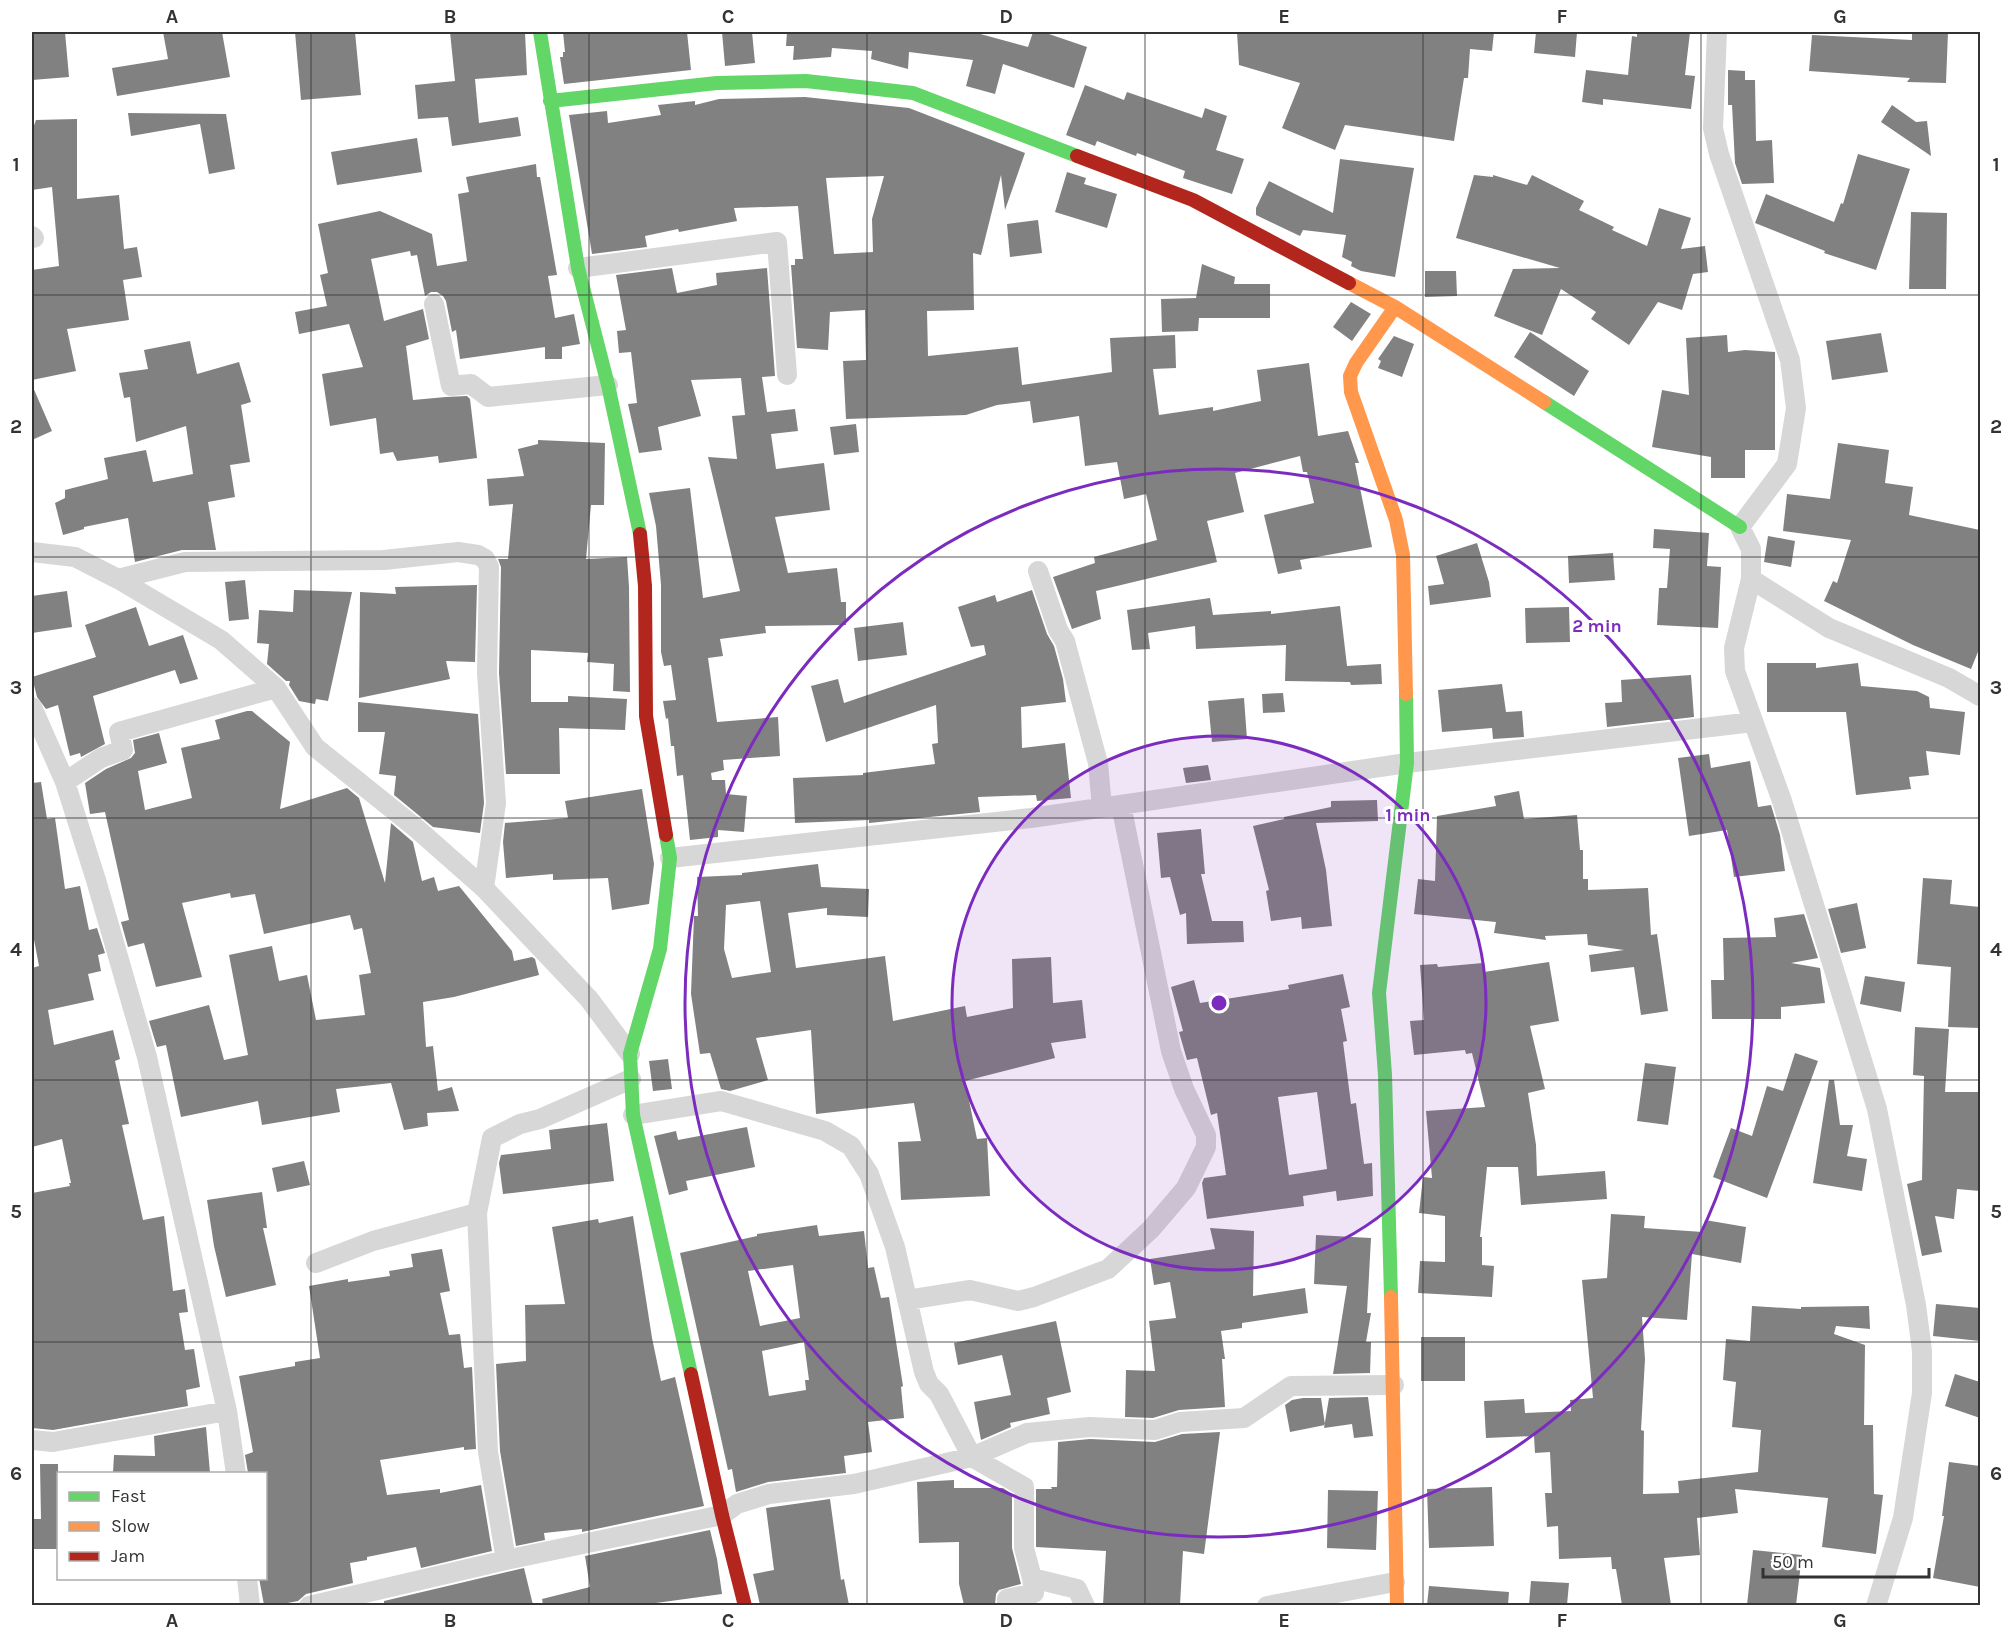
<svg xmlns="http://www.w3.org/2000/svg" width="2012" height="1637" viewBox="0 0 2012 1637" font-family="Karla,sans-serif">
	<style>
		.building { fill: #818181; fill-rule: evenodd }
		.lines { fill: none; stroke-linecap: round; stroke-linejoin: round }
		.street { stroke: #d7d7d7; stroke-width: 20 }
		.fast { stroke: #63d668; stroke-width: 14 }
		.slow { stroke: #ff974d; stroke-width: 14 }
		.jam { stroke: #b3261e; stroke-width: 14 }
		.grid { fill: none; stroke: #333; stroke-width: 1.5; stroke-opacity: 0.55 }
		.ring { fill: none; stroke: #7b2cbf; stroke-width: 3 }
		.centre { fill: #7b2cbf; stroke: #fff; stroke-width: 3 }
		.ring-label { font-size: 18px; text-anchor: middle; font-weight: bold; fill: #7b2cbf; stroke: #fff; stroke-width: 6; stroke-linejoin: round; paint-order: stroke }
		.neatline { fill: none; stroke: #333; stroke-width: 2 }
		.grid-label { font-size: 20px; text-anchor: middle; font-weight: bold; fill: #333 }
	</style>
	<rect width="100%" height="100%" fill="#fff"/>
	<path class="building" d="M32,32H65L69,77L32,80Z
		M163,32H222L230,77L117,96L112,68L168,59Z
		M295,32H355L361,95L301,100Z
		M450,32H525L527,75L475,79L479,123L518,117L521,136L452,146L448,117L418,119L415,85L455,81Z
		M563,32H687L691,70L564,84L560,57H563V52H565Z
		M722,32H752L755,63L725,66Z
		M787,32H973L1028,47L1033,32H1043L1087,47L1074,88L1003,64L995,94L966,86L973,60L909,52L908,69L871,59L872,51L832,48L831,57L793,60L794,46H786Z
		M1237,32H1494L1492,51L1470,49L1468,78H1464L1454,141L1345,125L1335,150L1282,128L1300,83L1239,65Z
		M1536,32H1577L1575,57L1534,53Z
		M1637,32H1690L1685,75L1695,76L1691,109L1603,99V105L1582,102L1586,70L1628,75L1632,36L1637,37Z
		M1912,32H1948L1946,83L1907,82L1910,78L1809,71L1812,35L1912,40Z
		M1728,70L1745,71V80H1755L1756,141L1772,140L1774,183L1742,184L1735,163L1732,105H1728Z
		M1085,85L1124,100L1127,92L1202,118L1205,108L1227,116L1216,150L1244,159L1232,194L1183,178L1185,171L1137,153L1136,156L1097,141L1095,146L1066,135Z
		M805,97L909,108L1025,153L1005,210L1001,175L981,255L973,253L974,310L927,311L928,356L1018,347L1022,385L1112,372L1110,338L1175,335L1176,368L1153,369L1159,415L1213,407V411L1261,401L1257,370L1309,363L1318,436L1348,431L1359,463H1355L1372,547L1300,560L1302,569L1278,574L1264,515L1314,503L1307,472H1303L1300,456L1235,473L1244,512L1207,521L1217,562L1096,591L1101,619L1072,629L1053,577L1095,563L1094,557L1157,540L1146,494L1124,499L1117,462L1085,466L1079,416L1033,423L1030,401L997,405L966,415L846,419L843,361L866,360L865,310L830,312L828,350L797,348L791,265H795V259H803L798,206L734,208L737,221L679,232L678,229L645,236L647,247L592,254L569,115L607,111L608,123L661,115L658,105L695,101V105L719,99ZM884,176L872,219L873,252L834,254L826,178Z
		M1892,105L1916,122L1927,121L1931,156L1881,122Z
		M128,113L226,114L235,169L209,174L200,124L131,136Z
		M77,119V199L119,195L124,249L137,247L142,277L123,280L129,320L67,329L76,371L32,380V270L59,266L52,187L32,190V131L36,120Z
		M417,138L422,172L337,185L331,152Z
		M1858,154L1910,169L1876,270L1824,253L1825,251L1755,223L1766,194L1834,222L1841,203L1843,204Z
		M1340,159L1414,168L1395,277L1361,271L1351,266L1352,262L1342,257L1346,235L1303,230L1300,236L1256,215V208L1269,181L1333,213Z
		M536,164L537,177H540L557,275L548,276L555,318L574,314L580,344L562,347V359H545V347L460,359L456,330L452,332L446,301L443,296L437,292H431L425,296L417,255L411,256L410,251L371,259L384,321L423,309L429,339L406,346L413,400L446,397L467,396L470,399L477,458L439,463L438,456L397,461L393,452L380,454L376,418L330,426L322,374L363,367L349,324L299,334L295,312L327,306L320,275L328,273L318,224L380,211L432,234L437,266L467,261L458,194L469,192L466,177Z
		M1067,172L1086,178L1084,184L1117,194L1107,228L1055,212Z
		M1474,175L1493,177V175L1527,185L1532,175L1584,201L1579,210L1614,227L1612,230L1647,246L1659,208L1691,218L1681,249L1705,246L1708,272L1693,274L1682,310L1658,302L1629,345L1591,319L1596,312L1561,289L1542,335L1494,316L1513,269L1560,268L1456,238Z
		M1911,212L1947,213L1946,289H1909Z
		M1038,220L1042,253L1010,257L1007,224Z
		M1202,264L1235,277L1234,284H1270V318H1199L1198,331L1162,332L1161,299L1196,298Z
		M672,268L677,293L717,285L716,273L767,268L775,376L762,377L767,412L795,409L798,431L771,434L776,469L824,463L830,510L775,517L788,573L837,568L841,602H846V625L765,626L766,633L720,639L723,656L708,658L717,722L778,717L780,756L723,760L724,770L711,773L712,780H725L726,794L747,796L744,832L718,830V837L690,840L683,775L677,776L674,746H671L668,718L666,719L663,701L676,700L671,665L664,666L661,652V585L656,526L649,493L690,488L703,598L740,591L708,457L737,459L732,416L745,415L741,378L691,380L701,416L658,427L662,450L639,453L628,404L637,403L631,352L619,353L617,331L626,330L616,275Z
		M1425,271H1456L1457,296L1425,297Z
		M1351,302L1371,314L1352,341L1333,327Z
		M1530,332L1589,371L1574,396L1514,357Z
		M1881,333L1888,372L1832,380L1826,341Z
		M1727,335L1728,352L1745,350L1775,352V450H1745V478H1711V457L1652,447L1662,390L1689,395L1686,338Z
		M1394,336L1414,344L1402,377L1378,368L1381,361L1378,359Z
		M190,341L197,374L239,362L251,402L241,405L250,462L230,465L235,497L208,502L216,550H182L135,562L128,518L84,527V529L63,535L55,503L65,498V490L108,479L104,458L146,450L153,482L193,474L186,426L136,442L130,397L124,398L119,373L148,369L144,350Z
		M32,385L52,431L32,440Z
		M856,424L859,452L834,455L830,427Z
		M538,440L605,443L604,505H591L586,559L627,557L629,587L630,692L613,691L614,664L587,662L588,653L531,650V702H568V696L627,699L625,730L559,728L560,774H506L499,673L501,567L498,559H508L513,504L489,506L487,479L524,476L518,449L538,444Z
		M1838,443L1889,450L1885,483L1913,487L1909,515L1980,530V647L1971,669L1913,645L1824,601L1833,581L1837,583L1851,540L1783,531L1787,494L1830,499Z
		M1654,529L1709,533L1707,566L1721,567L1718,628L1657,625L1659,588H1667L1670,549L1653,548Z
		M1768,536L1795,541L1791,567L1764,562Z
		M1477,543L1489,582L1491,597L1430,605L1428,586L1444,584L1436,556Z
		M1613,553L1615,580L1569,583L1568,556Z
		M245,580L249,619L229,621L225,582Z
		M477,585L475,662L446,661L450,679L359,698L360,592L396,594L395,587Z
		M294,590L352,592L328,701L316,699L315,704L299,701L289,685L290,681H286L267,664L269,644L257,643L259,610L293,612Z
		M1032,590L1047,634L1054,646L1063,679L1066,702L1021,707L1022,748L1065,743L1071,798L1037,801L1036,795L978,797L980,812L869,823V820L795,823L793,778L863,775V773L935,764L932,744L938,743L936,705L826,742L811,686L838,679L844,703L986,655L984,645L971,647L958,607L995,595L997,602Z
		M67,591L72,627L32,633V596Z
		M1210,598L1213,615L1271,611V614L1340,606L1347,666L1381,664L1382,684L1351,685L1350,682L1285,681L1286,645L1196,649L1195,626L1148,633L1150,649L1132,650L1127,610Z
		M136,607L149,646L183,635L198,679L180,684L175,670L93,696L105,744L81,757L80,753L70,756L58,705L46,709L37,697L32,677L96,657L85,625Z
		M1569,607L1570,642L1526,643L1525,608Z
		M903,622L907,655L858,661L854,628Z
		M1767,663H1816V668L1858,663L1861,686L1917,691L1929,697L1930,708L1965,712L1960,755L1926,751L1929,775L1909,777L1911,789L1856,795L1846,712H1767Z
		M1691,675L1694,717L1607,727L1605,703L1622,702L1621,680Z
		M1502,684L1506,712L1522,711L1524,737L1493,739L1492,728L1442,732L1438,690Z
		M1283,693L1285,712L1263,713L1262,694Z
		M1244,698L1247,739L1212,742L1208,701Z
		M358,702L478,714L484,803L480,833L433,827L394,795L396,776L379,774L385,732H358Z
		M247,711H252L290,742L280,809L347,788L359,798L385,883L391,823L413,842L422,881L434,877L438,891L459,886L512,951L514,961L532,957L535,959L539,975L454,997L423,1002L426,1047L433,1046L438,1091L452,1087L459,1111L427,1113L428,1126L404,1130L391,1083L336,1089L340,1112L262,1125L258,1101L181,1117L166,1045L157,1047L149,1021L209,1005L224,1060L248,1055L229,955L272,946L279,981L307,975L316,1020L365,1015L359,975L371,973L362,928L354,930L350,915L264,934L255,894L231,898L230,893L182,903L202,977L156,987L144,943L128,947L121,922L129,920L105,812L90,814L85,783L106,769L131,758L135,753L133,740L159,733L167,763L138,771L145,810L192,798L181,748L220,739L215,720Z
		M1709,754L1711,768L1750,761L1758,807L1771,805L1780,835L1785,871L1734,877L1727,830L1689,836L1678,758Z
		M1208,765L1211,780L1186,783L1183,768Z
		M41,782L47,819L55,818L65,889L80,886L89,930L97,928L105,953L98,955L101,971L88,974L94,1000L48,1010L54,1045L113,1030L120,1059L115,1061L129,1124L122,1125L143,1220L164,1216L173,1291L185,1289L188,1312L179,1313L185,1350L194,1349L200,1387L186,1390L188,1406L53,1430L32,1428V1193L70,1186L69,1183H71L62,1139L32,1147V968L39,966L32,929V783Z
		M642,789L654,864L649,904L612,910L608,878L553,880V874L506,878L503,842L505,823L568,818L565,801Z
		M1519,791L1524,819L1577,815L1580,850H1583V879H1588V890L1648,888L1651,935L1657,934L1668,1011L1641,1015L1634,967L1591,972L1589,955L1624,950L1588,945L1587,934L1545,936L1546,940L1494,933L1496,922L1414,914L1418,879L1435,881L1437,816L1496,806L1494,796Z
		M1377,800L1378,821L1316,823L1326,870L1332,926L1302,929L1301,917L1271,921L1266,891L1269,890L1253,826L1284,819V817L1331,807V801Z
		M1201,829L1205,874H1201L1212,921H1243L1244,942L1187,944L1186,913L1180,915L1170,877L1161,878L1157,833Z
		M818,864L821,887L869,889L868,917L827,915V908L788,913L796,968L885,956L893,1021L965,1006L967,1017L1013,1008L1012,959L1051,957L1053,1003L1082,1000L1086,1038L1051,1043L1055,1058L965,1081L977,1139L987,1138L990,1196L901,1200L898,1142L921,1141L914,1103L816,1114L811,1030L756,1038L768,1080L730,1091L721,1089L710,1053L700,1054L691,994L694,916H698L697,877L742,875V873ZM760,901L771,972L732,978L724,949L726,905Z
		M1923,878L1952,880L1950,904L1980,907L1978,934H1980V1028L1948,1027L1951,967L1917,964Z
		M1857,903L1866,948L1841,953L1828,909Z
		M1804,914L1818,958L1791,963L1820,968L1825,1003L1781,1007V1019H1712L1711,980H1724L1723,938L1776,937L1774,918Z
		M1549,962L1559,1021L1530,1026L1545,1089L1528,1093L1536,1145L1537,1176L1605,1171L1607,1199L1521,1205L1518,1167H1487L1480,1237H1482V1265L1494,1266L1492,1297L1418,1293L1420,1261L1445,1262V1216L1419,1213L1423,1177L1432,1178L1426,1111L1485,1107L1472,1053L1466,1054L1465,1050L1414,1055L1410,1021L1424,1020L1420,965L1437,964L1438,967L1483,963L1484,972Z
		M1343,974L1350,1007L1341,1009L1347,1041L1343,1042L1351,1104L1356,1103L1364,1164L1372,1163L1373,1196L1337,1201L1336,1191L1303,1196L1304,1206L1207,1219L1202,1183L1204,1178L1226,1175L1217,1113L1211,1115L1197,1058L1187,1060L1179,1032L1183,1031L1171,987L1194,980L1200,1003L1289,989L1288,985ZM1317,1092L1327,1169L1289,1175L1278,1097Z
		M1865,976L1905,982L1901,1012L1860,1004Z
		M1915,1027L1949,1029L1945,1092H1980V1191L1957,1189L1954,1219L1935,1216L1942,1252L1922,1256L1907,1184L1922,1180L1924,1076L1913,1075Z
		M1795,1053L1818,1061L1767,1198L1713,1177L1731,1128L1752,1136L1767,1086L1783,1091Z
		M668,1059L672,1089L653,1091L649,1061Z
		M1645,1063L1676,1067L1668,1125L1637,1121Z
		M1829,1080H1834L1840,1125H1853L1847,1156L1867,1159L1862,1191L1813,1183Z
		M607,1123L614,1181L503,1194L499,1163L501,1155L551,1149L549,1130Z
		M747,1127L755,1167L686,1181L688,1190L669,1195L654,1136L676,1131L678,1140Z
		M304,1161L310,1185L277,1192L272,1168Z
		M262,1192L267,1228H263L276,1285L226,1297L214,1246L207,1200Z
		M1611,1214L1645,1216L1644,1228L1703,1232L1705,1220L1746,1227L1741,1263L1692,1254L1687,1320L1642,1317L1645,1359L1641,1430L1644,1431L1643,1494L1679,1493L1678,1481L1758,1472L1761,1430L1732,1427L1736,1382L1723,1380L1726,1339L1750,1341L1752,1306L1801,1309V1307L1869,1306L1870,1329L1836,1326L1834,1334L1865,1345L1864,1425H1873L1874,1494L1883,1495L1876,1554L1822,1547L1828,1498L1735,1489L1738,1513L1697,1518L1700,1555L1664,1558L1671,1605H1622L1616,1569H1612L1611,1557L1559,1559L1558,1526L1547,1527L1545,1493H1552L1550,1452L1535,1453L1534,1436L1486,1438L1484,1401L1524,1399L1525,1413L1571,1411L1570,1400L1593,1398L1582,1280L1607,1278Z
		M633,1216L652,1338L661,1381L675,1377L704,1506L582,1532V1529L544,1533L545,1540L516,1546L500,1451L496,1364L526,1361L525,1305L565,1304L552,1227L598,1219L599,1223Z
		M817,1225L819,1236L864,1231L868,1268L874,1267L881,1298L889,1297L903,1386L901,1387L904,1418L868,1422L872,1452L844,1456L846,1473L768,1482L736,1492L732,1469L728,1470L680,1253L757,1236V1234ZM793,1265L800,1318L760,1326L748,1271ZM804,1342L809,1380H805L806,1390L769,1396L762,1351Z
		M1210,1228L1254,1231L1253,1296L1305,1288L1308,1313L1242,1323V1328L1221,1331L1225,1359H1222L1225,1407L1179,1410L1153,1418L1125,1417L1126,1370L1155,1371L1149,1321L1176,1318L1170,1282L1154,1285L1150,1259L1215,1249Z
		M1316,1235L1371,1238L1367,1313H1371L1366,1342H1371L1370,1373L1333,1374L1347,1286L1314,1284Z
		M442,1249L450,1291L440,1293L449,1335L460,1334L464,1368L472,1367L476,1449L464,1450V1447L380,1460L387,1495L440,1489V1493L481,1485L492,1551L421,1568L416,1547L367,1557V1560L350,1563L353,1583L306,1594L298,1601L277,1605H264L259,1578H266V1473H248L245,1455L253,1452L239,1376L295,1366V1362L320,1358L309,1286L348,1279V1282L390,1276L389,1271L413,1267L411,1254Z
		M1936,1304L1980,1308V1341L1933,1336Z
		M1056,1321L1071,1392L1047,1398L1050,1414L1010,1423L1011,1427L981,1440L974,1402L1011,1395L1002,1355L958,1365L954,1343Z
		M1421,1337H1465V1381H1421Z
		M1955,1374L1980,1382V1418L1945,1406Z
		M1368,1397L1373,1436L1354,1438L1352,1424L1324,1428L1329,1398Z
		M1303,1398H1321L1325,1425L1290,1432L1285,1405L1292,1400Z
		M206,1427L210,1473H113L114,1455L155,1456L154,1436Z
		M1220,1432L1204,1554L1183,1551L1180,1605H1103L1106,1551L1036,1547V1489H1052L1051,1487H1057L1058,1442L1090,1439L1155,1442L1182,1434Z
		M1949,1462L1980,1466V1587L1933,1578L1944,1516H1942Z
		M40,1464H58V1549H33V1519H41Z
		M954,1480V1488H1003L1012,1494V1548L1021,1584L999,1590L996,1594L995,1605H964L959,1584V1542L919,1543L917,1482Z
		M1492,1487L1494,1546L1429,1548L1427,1489Z
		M1328,1490L1378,1491L1376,1550L1327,1548Z
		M830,1499L841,1580L844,1579L849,1605H760L753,1574L774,1570L766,1508Z
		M710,1530L717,1559L722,1594L641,1605H543L542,1599L590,1587L585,1556Z
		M1753,1550L1802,1555L1796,1605H1747Z
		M524,1568L533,1605H384V1601Z
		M1531,1581L1569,1583L1567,1605H1529Z
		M1429,1586L1509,1592L1508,1605H1427Z"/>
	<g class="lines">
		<path class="street" d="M1717,32L1713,128L1719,154L1790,360L1796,408L1787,464L1740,527L1751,549V579L1829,628L1949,678L1980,696
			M32,236L34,238
			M578,268L777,242L787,375
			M434,304L451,386L471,384L488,397L608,385
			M32,552L75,557L118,579L221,640L276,688L315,747L416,828L484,888L589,999L630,1054
			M1038,571L1058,630L1065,641L1098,763L1102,808
			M118,579L185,562L384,560L458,552L478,555L485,559L489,567L487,673L496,803L484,888
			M1751,579L1734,648L1735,671L1782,801L1877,1109L1916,1305L1922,1351V1393L1903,1518L1876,1606
			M32,707L65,782L96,880L147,1057L227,1411L236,1474
			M65,782L101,758L123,750L119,732L276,688
			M670,858L1031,818L1407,763L1753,722
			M633,1115L721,1101L825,1131L851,1146L869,1174L895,1247L924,1372L929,1384L939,1394L972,1457L1024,1487V1548L1032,1578L1077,1589L1085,1606
			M477,1213L488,1452L506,1560
			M316,1263L373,1241L477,1213L492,1138L520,1124L540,1119L631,1079
			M907,1300L970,1290L1018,1301L1034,1297L1108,1269L1151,1229L1186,1188L1206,1147V1135L1184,1089L1171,1051L1121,805
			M32,1440L53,1442L227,1411
			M247,1578L250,1606
			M309,1606L506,1560L722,1515L737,1504L769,1494L854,1484L972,1457L1027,1433L1090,1427L1155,1430L1180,1422L1244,1418L1291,1386L1394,1385
			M1007,1606V1599L1034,1593L1032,1578
			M1267,1606L1395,1582"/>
		<path class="fast" d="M540,32L578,268L608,385L640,534
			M550,101L717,83L806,81L913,93L1077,156
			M1544,402L1740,527
			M666,835L670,858L660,949L630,1054L633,1115L691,1374
			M1391,1297L1385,1075L1379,993L1407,763L1406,694"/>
		<path class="slow" d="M1349,283L1395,307L1544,402
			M1395,307L1356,363L1350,376L1351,392L1396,520L1403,555L1406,694
			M1391,1297L1397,1606"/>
		<path class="jam" d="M1077,156L1193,200L1349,283
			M640,534L645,586L646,716L666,835
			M691,1374L722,1515L745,1606"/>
	</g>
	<path class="grid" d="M311,32V1606M589,32V1606M867,32V1606M1145,32V1606M1423,32V1606M1701,32V1606M32,295H1980M32,557H1980M32,818H1980M32,1080H1980M32,1342H1980"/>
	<circle cx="1219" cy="1003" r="267" fill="#7b2cbf" fill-opacity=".12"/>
	<g class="ring">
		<circle cx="1219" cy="1003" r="267"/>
		<circle cx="1219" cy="1003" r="534"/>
	</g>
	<circle cx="1219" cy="1003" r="9" class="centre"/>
	<g class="ring-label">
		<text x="1597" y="632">2 min</text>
		<text x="1408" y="821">1 min</text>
	</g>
	<rect width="2012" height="1637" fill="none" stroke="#ffffff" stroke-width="66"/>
	<rect x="57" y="1472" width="210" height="108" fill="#ffffff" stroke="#adadad" stroke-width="1.5"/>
	<rect x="69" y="1492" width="30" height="9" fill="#63d668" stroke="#adadad" stroke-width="1.5"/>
	<text x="111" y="1502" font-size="18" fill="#333333">Fast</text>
	<rect x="69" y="1522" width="30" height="9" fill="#ff974d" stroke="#adadad" stroke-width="1.5"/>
	<text x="111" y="1532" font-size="18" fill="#333333">Slow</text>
	<rect x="69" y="1552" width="30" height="9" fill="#b3261e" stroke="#adadad" stroke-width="1.5"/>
	<text x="111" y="1562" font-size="18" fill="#333333">Jam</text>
	<path d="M1763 1568v9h166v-9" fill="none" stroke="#333333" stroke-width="3"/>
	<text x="1772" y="1568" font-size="18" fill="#333333" stroke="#ffffff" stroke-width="4.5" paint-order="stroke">50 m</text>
	<rect x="33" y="33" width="1946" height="1571" class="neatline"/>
	<g class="grid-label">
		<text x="172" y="23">A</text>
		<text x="450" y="23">B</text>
		<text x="728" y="23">C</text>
		<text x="1006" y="23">D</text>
		<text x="1284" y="23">E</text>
		<text x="1562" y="23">F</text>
		<text x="1840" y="23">G</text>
		<text x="16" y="171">1</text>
		<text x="1996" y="171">1</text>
		<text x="16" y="433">2</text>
		<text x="1996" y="433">2</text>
		<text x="16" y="694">3</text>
		<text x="1996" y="694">3</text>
		<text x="16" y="956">4</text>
		<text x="1996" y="956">4</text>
		<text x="16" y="1218">5</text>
		<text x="1996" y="1218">5</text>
		<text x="16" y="1480">6</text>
		<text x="1996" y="1480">6</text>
		<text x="172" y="1627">A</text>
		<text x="450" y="1627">B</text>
		<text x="728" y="1627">C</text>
		<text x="1006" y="1627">D</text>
		<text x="1284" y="1627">E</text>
		<text x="1562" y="1627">F</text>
		<text x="1840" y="1627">G</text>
	</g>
</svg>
